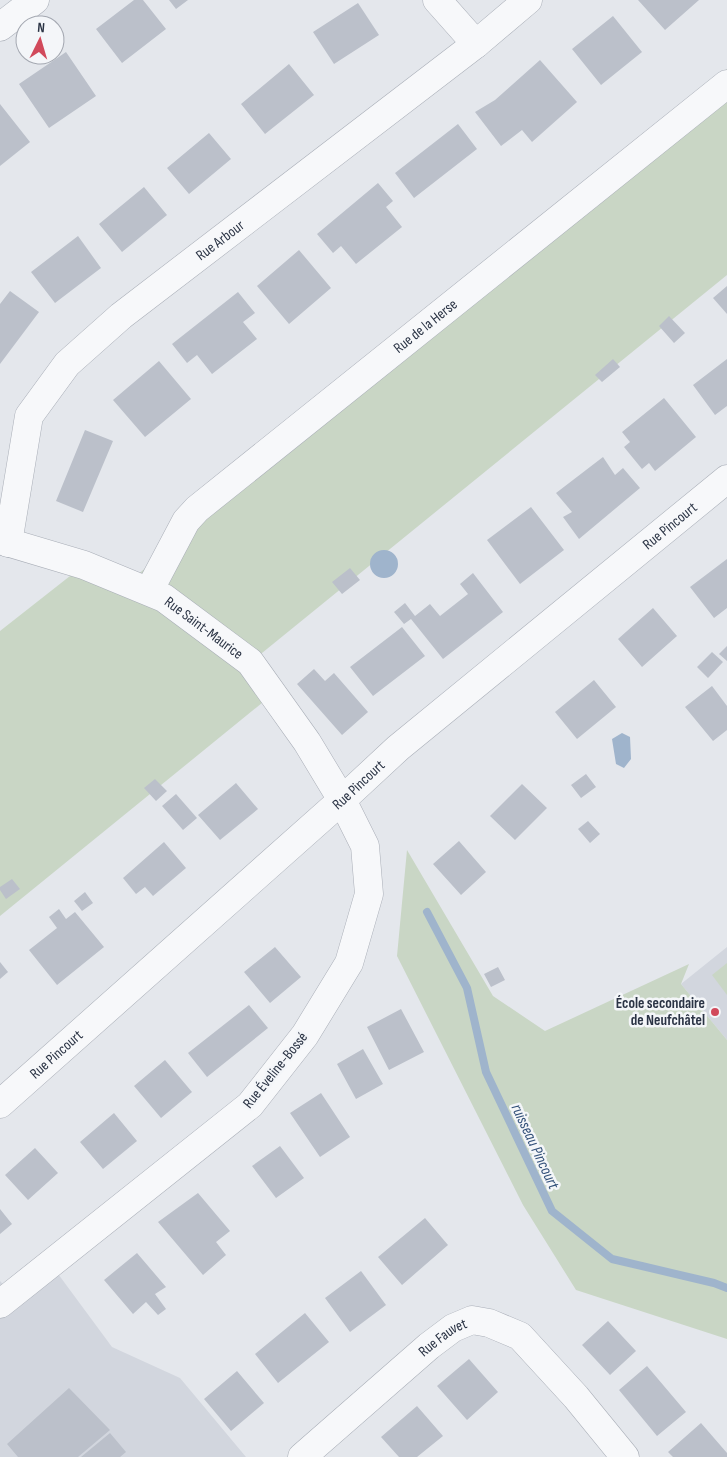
<svg xmlns="http://www.w3.org/2000/svg" width="727" height="1457" viewBox="0 0 727 1457" font-family="'Sofia Sans Condensed',sans-serif">
	<style>
		.built { fill: #d2d6de }
		.green { fill: #c9d6c5 }
		.water { fill: #9fb4cc }
		.lines { fill: none; stroke-linecap: round; stroke-linejoin: round }
		.stream { stroke: #9fb4cc; stroke-width: 8 }
		.building { fill: #bbc0ca }
		.minor-casing { stroke: #a9aeb7; stroke-width: 29 }
		.minor { stroke: #f7f8fa; stroke-width: 28 }
		.poi-dot { fill: #d1495b; stroke: #f4f6f9; stroke-width: 2 }
		.labels { text-anchor: middle; stroke-width: 5; stroke-linejoin: round; paint-order: stroke }
		.street-label { font-size: 15px; fill: #2b3445; stroke: #f4f6f9 }
		.poi-label { font-size: 15px; font-weight: bold; fill: #2b3445; stroke: #f4f6f9; text-anchor: end }
		.water-label { font-size: 16px; font-style: italic; fill: #34527a; stroke: #f4f6f9 }
	</style>
	<rect width="100%" height="100%" fill="#e4e7ec"/>
	<path class="built" d="M727,947V1040L681,984Z
		M50,1263L112,1347L180,1378L246,1457H0V1281L12,1294Z"/>
	<path class="green" d="M727,69V275L251,662L273,694L0,916V631L84,565L128,583Z
		M407,850L493,996L545,1031L689,964L681,984L727,1040V1339L576,1290L523,1205L397,956Z
		M727,963V995L712,975Z"/>
	<path class="water" d="M370 564a14 14 0 1 1 28 0a14 14 0 1 1-28 0Z
		M622,733L630,737L631,759L624,768L616,764L612,739Z"/>
	<g class="lines">
		<path class="stream" d="M427,912L467,988L486,1072L552,1211L612,1259L714,1283L727,1288"/>
	</g>
	<path class="building" d="M134,0H143L166,29L122,63L96,29Z
		M169,0H188L176,9Z
		M638,0H699L665,30Z
		M358,3L379,35L334,64L313,32Z
		M613,16L642,52L601,85L572,49Z
		M66,52L96,96L49,128L19,84Z
		M540,60L577,102L532,142L522,130L501,146L475,112L495,100Z
		M289,64L314,95L265,134L241,104Z
		M0,104L30,142L0,166Z
		M458,124L477,149L414,198L395,173Z
		M209,133L231,159L189,194L167,168Z
		M378,183L393,201L386,207L402,227L356,264L341,246L333,253L317,234Z
		M144,187L167,215L122,252L99,224Z
		M78,236L101,268L55,303L31,272Z
		M299,250L331,288L289,324L257,286Z
		M727,286V314L713,298Z
		M10,291L39,312L0,364V304Z
		M238,292L255,313L243,322L257,339L212,374L197,355L187,363L172,344Z
		M669,316L685,333L674,343L659,326Z
		M613,359L620,367L602,382L595,375Z
		M727,359V406L715,415L693,385Z
		M159,361L191,399L145,437L113,400Z
		M664,398L696,437L655,471L649,463L642,469L624,447L630,442L622,432Z
		M85,430L113,441L83,512L56,501Z
		M603,457L615,475L623,468L640,488L579,539L563,517L572,512L556,493Z
		M531,507L564,550L520,584L487,540Z
		M727,559V608L714,618L690,587Z
		M350,568L360,580L342,594L332,582Z
		M473,573L503,612L443,659L411,619L404,624L394,612L405,603L415,616L430,604L440,616L468,594L460,584Z
		M653,608L677,636L642,667L618,639Z
		M402,627L425,656L373,696L350,667Z
		M727,646V661L719,654Z
		M712,652L723,662L708,678L697,667Z
		M314,669L325,681L334,673L368,712L342,735L297,684Z
		M594,680L616,707L577,739L555,712Z
		M712,686L727,706V730L713,741L685,707Z
		M586,774L596,787L581,798L571,785Z
		M155,779L167,791L156,801L144,788Z
		M236,783L258,809L220,840L198,815Z
		M522,784L547,808L515,840L490,816Z
		M176,794L197,818L183,830L162,806Z
		M588,821L600,834L590,843L578,829Z
		M459,841L486,872L461,895L433,864Z
		M164,842L186,868L153,896L145,887L136,894L123,878Z
		M12,879L20,889L6,899L0,890V887Z
		M85,892L93,903L82,911L74,901Z
		M59,909L66,919L75,912L104,947L57,985L29,950L57,928L49,917Z
		M275,947L301,977L270,1003L244,972Z
		M0,962L8,972L0,979Z
		M498,967L505,980L491,987L484,974Z
		M249,1005L268,1028L207,1077L188,1053Z
		M401,1009L424,1052L389,1070L367,1027Z
		M363,1049L383,1084L356,1099L337,1064Z
		M165,1060L192,1092L161,1118L134,1086Z
		M321,1093L350,1137L320,1157L290,1113Z
		M114,1113L137,1141L103,1169L80,1142Z
		M280,1146L304,1178L276,1198L252,1166Z
		M35,1148L58,1173L28,1200L5,1175Z
		M198,1193L230,1231L216,1242L226,1255L203,1275L158,1222Z
		M0,1209L12,1224L0,1234Z
		M425,1218L448,1245L402,1285L378,1257Z
		M137,1253L166,1287L155,1294L166,1309L158,1315L146,1302L133,1314L104,1280Z
		M361,1271L386,1305L350,1332L325,1298Z
		M305,1313L329,1342L278,1383L255,1354Z
		M608,1321L636,1351L610,1375L582,1345Z
		M469,1359L498,1392L467,1420L437,1386Z
		M647,1366L686,1412L657,1436L619,1390Z
		M237,1371L264,1403L231,1431L204,1399Z
		M69,1388L110,1430L78,1457H18L7,1444Z
		M417,1406L443,1436L417,1457H399L381,1437Z
		M701,1423L727,1453V1457H673L668,1452Z
		M110,1433L126,1452L120,1457H81Z"/>
	<g class="lines">
		<defs>
			<g id="minor">
				<path d="M437,0L476,44"/>
				<path d="M0,27L35,0"/>
				<path id="s1" d="M0,540L84,565L164,598L250,662L307,742L342,800L365,846L369,894L349,963L305,1035L250,1105L0,1304"/>
				<path id="s2" d="M8,543L29,416L67,364L121,316L476,44L528,0"/>
				<path id="s3" d="M149,591L186,521L197,509L727,84"/>
				<path id="s4" d="M0,1104L342,800L398,748L727,479"/>
				<path id="s5" d="M302,1457L429,1346L453,1328L472,1320L489,1323L520,1336L576,1397L625,1457"/>
			</g>
		</defs>
		<use href="#minor" class="minor-casing"/>
		<use href="#minor" class="minor"/>
	</g>
	<circle class="poi-dot" cx="715" cy="1012" r="5"/>
	<g class="labels">
		<g class="street-label">
			<text dy="5" stroke="none"><textPath href="#s2" startOffset="390">Rue Arbour</textPath></text>
			<text dy="5" stroke="none"><textPath href="#s3" startOffset="388">Rue de la Herse</textPath></text>
			<text dy="5" stroke="none"><textPath href="#s4" startOffset="885">Rue Pincourt</textPath></text>
			<text dy="5" stroke="none"><textPath href="#s1" startOffset="224">Rue Saint-Maurice</textPath></text>
			<text dy="5" stroke="none"><textPath href="#s4" startOffset="480">Rue Pincourt</textPath></text>
			<text dy="5" stroke="none"><textPath href="#s4" startOffset="75">Rue Pincourt</textPath></text>
			<text transform="translate(275 1070) rotate(-51)" y="5">Rue Éveline-Bossé</text>
			<text dy="5" stroke="none"><textPath href="#s5" startOffset="185">Rue Fauvet</textPath></text>
		</g>
		<g class="poi-label">
			<text x="705" y="1008">École secondaire<tspan x="705" dy="17">de Neufchâtel</tspan></text>
		</g>
		<g class="water-label">
			<text transform="translate(536 1146) rotate(65)" y="6">ruisseau Pincourt</text>
		</g>
	</g>
	<g transform="translate(40 40) rotate(5)"><circle r="24" fill="#f4f6f9" stroke="#a4a8b1"/>
	<path d="M0-4L9 19L0 12L-9 19Z" fill="#d1495b"/>
	<text y="-8" font-size="14" font-weight="bold" text-anchor="middle" fill="#2b3445">N</text>
	</g>
</svg>
